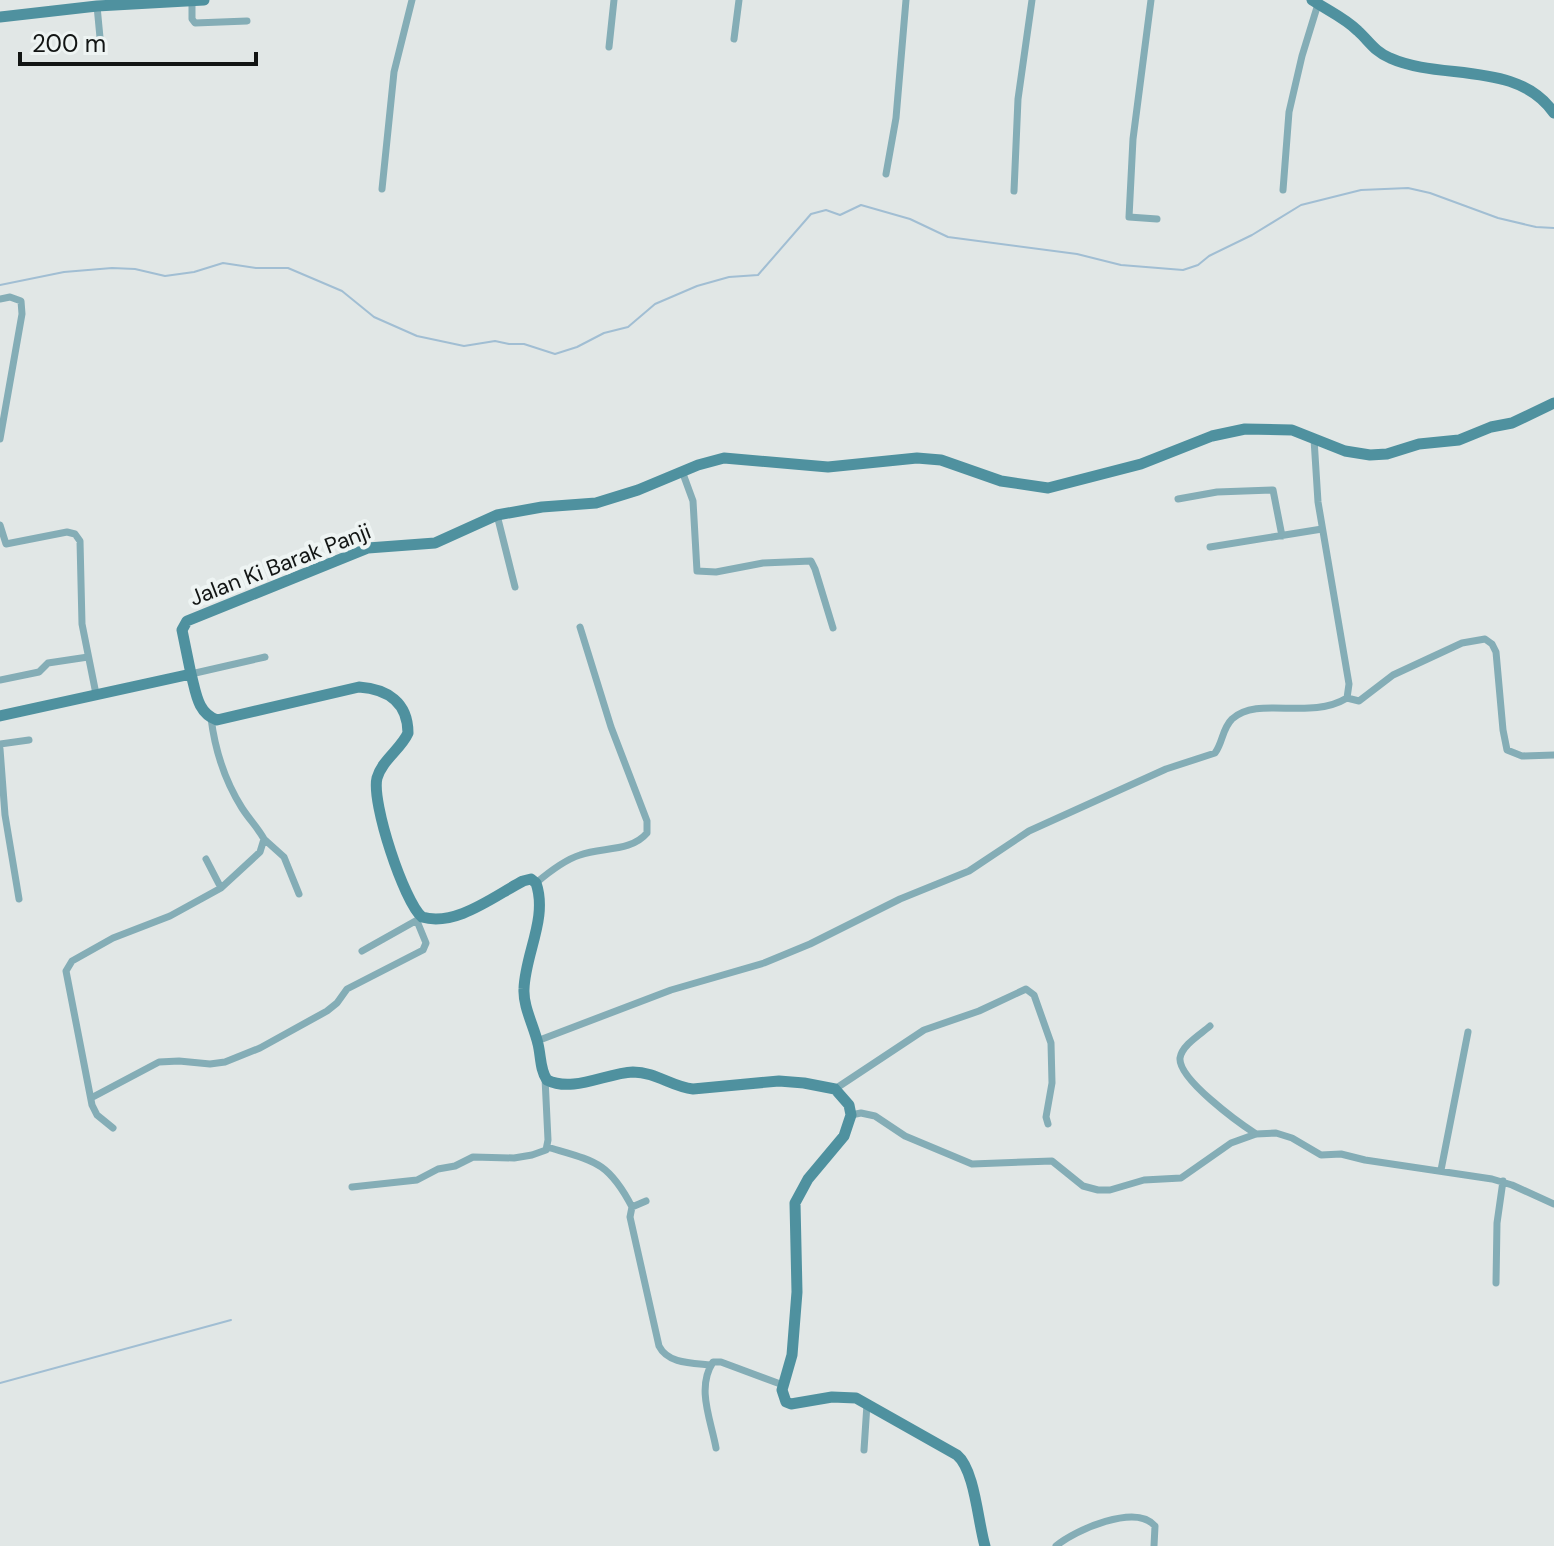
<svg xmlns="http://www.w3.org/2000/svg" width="1554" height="1546" viewBox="0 0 1554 1546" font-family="'DM Sans',sans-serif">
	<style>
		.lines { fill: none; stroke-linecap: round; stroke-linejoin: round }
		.stream { stroke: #a1bed3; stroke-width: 2 }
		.street { stroke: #84adb6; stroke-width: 7 }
		.secondary { stroke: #4f919f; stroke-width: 11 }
		.labels { text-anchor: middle; stroke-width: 8; stroke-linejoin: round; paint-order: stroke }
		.street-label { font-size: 22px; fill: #121514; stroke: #eef4f3 }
	</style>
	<rect width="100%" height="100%" fill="#e1e7e6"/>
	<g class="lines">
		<path class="stream" d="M0,285L64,272L112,268L135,269L165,276L194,272L223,263L256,268H288L342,291L374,317L417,336L464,346L495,341L509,344H524L555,354L577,347L604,333L628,327L655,304L697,286L729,277L758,275L811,214L826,210L840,215L861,205L910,219L948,237L1077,254L1121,265L1183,270L1198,265L1209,256L1252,235L1301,205L1361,190L1408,188L1430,193L1498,218L1536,227L1554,228
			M0,1383L231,1320"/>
		<path class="street" d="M192,0V19L195,23L247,21
			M1151,0L1133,139L1129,217L1157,219
			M97,6L101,48
			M734,39L739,0
			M609,47L614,0
			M886,174L896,118L906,0
			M382,189L394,72L412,0
			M1283,190L1289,112L1302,56L1318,4
			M1014,191L1018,99L1032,0
			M0,299L10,297L21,301L22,314L0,439
			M682,471L693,501L697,571L716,572L763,563L811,561L815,569L833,628
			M1178,499L1217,492L1273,490L1282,536
			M497,515L515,587
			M0,525L6,544L67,532L75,534L80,541L82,624L96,694
			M1210,547L1322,529
			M191,674L265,657
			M0,680L39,672L48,663L88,657
			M1347,698L1359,701L1393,675L1462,643L1485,639L1492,644L1496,652L1503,730L1507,750L1522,756L1554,755
			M0,744L29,740
			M0,749L5,815L19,899
			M264,839L284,857L299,894
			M206,859L221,888
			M536,883C549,872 564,860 580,855C602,847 631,852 647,833V821L611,727L580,627
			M362,951L419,919
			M1210,1026C1201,1034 1182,1045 1180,1058C1178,1079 1239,1123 1256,1134
			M537,1041L671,990L764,963L810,944L900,899L969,871L1029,831L1166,769L1215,753C1223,742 1222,729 1232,719C1259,695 1309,721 1347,698L1349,684L1318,502L1314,439
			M835,1089L924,1030L979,1011L1026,989L1034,995L1051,1043L1052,1083L1046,1117L1048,1124
			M91,1098L159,1062L179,1061L210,1064L225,1062L260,1048L327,1011L337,1003L347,989L423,950L426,943L417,921
			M851,1115L861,1113L875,1116L905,1136L972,1164L1052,1161L1083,1186L1098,1190H1110L1144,1180L1181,1178L1231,1143L1256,1134L1276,1133L1292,1138L1321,1155L1341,1154L1365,1160L1492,1179L1512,1185L1554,1204
			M113,1128L97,1115L92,1105L66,971L72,961L113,938L170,916L221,888L260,852L264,839C258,828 249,819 242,808C225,781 215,750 211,718
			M547,1147C594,1161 608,1161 632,1207
			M1441,1170L1468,1032
			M352,1187L417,1180L438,1169L455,1166L473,1157L514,1158L532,1155L546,1150L548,1140L545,1078
			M646,1201L632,1207L630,1217L659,1346C668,1364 692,1363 711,1365
			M1496,1283L1497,1223L1503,1181
			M716,1448C711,1420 696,1388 713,1362H721L783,1385
			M864,1450L867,1404
			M1056,1546C1075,1530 1136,1503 1155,1526L1154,1546"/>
		<path class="secondary" d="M1312,0C1327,10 1345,18 1358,31C1369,41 1375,52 1390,58C1441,81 1517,60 1554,113
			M0,17L97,6L204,0
			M191,674C196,692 197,713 217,720L359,687C387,689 408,702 408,733C401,749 382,760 377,778C371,802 404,902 422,917C456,927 494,896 523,881L531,879L536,883C548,918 525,954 524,989C523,1007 534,1026 538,1044C541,1056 540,1070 547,1080C573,1093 606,1073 633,1072C656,1072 672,1087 693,1089L779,1081L804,1083L835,1089L849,1105L851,1115L844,1136L808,1179L795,1203L797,1292L792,1355L782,1390L786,1402L791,1404L832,1397L856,1398L957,1455C975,1470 978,1523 985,1546
			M0,716L191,674L182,630L187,621L368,548L435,543L497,515L542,507L596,503L638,490L698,465L724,458L828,467L917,458L941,460L1001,481L1048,488L1141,464L1212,436L1245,429L1292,430L1345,451L1370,455L1387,454L1419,444L1459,440L1491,427L1512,423L1554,403"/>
	</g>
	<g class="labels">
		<g class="street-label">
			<text transform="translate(280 564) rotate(-21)" y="8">Jalan Ki Barak Panji</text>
		</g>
	</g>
	<path d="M20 52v12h236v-12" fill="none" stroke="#121514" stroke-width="4"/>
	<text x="32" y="52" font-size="24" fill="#121514" stroke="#eef4f3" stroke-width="6" paint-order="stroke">200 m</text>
</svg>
